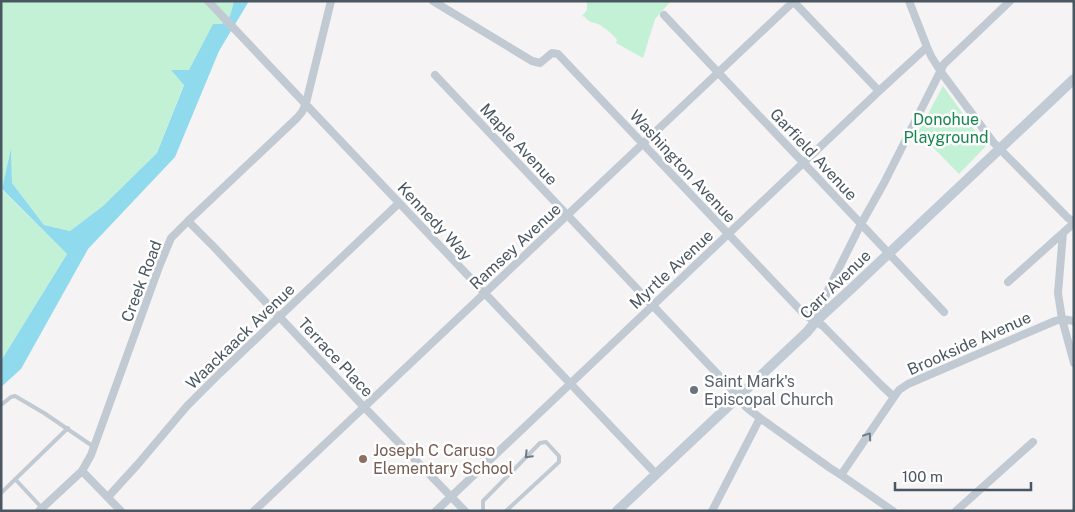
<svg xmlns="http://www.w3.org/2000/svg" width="1075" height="512" viewBox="0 0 1075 512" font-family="'Public Sans',sans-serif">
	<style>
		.green { fill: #c3f1d5 }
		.water { fill: #90daee }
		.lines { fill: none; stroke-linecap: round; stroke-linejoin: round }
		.lane { stroke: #c1cad2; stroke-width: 4 }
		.street { stroke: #c1cad2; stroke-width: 8 }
		.secondary { stroke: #c1cbd6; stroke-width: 10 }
		.oneway { stroke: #6e7983 }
		.worship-dot { fill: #6b7280; stroke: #fff; stroke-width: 2 }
		.education-dot { fill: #8d6e63; stroke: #fff; stroke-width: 2 }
		.labels { text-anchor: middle; stroke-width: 5; stroke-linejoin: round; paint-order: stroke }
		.park-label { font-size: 16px; fill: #17864f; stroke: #fff }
		.street-label { font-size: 16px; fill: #4a5661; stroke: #fff }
		.worship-label { font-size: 16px; fill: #5b616d; stroke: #fff; text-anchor: start }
		.education-label { font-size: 16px; fill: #785e54; stroke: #fff; text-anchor: start }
	</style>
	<rect width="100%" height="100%" fill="#f5f3f3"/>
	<path class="green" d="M1,1H234L230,16L222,24H213L189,71L157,153L103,206L70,231L44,225L12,183L11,152L2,190L67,254L1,361Z
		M587,1H671L655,19L643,58L616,43L617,40C614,35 605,28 600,25C594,22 589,23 585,17L582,16L587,10Z
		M943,86L986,146L959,174L918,132Z"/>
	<path class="water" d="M234,1H249L219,51L175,157L88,249L21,369L1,387V361L67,254L2,189L11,149L12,183L44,225L70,231L103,206L157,153L184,85L171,70H189L213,24H222L230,16Z"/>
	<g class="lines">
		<path class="lane" d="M1,405L11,397L15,396L44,413L94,447
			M15,479L42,508
			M1,493L68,428
			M483,511V501L540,443L546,442L559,456V462L506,511"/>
		<path class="street" d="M208,1L656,474
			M433,1L532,61L540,63L552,53L558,54L804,314L823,326L881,385L894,397
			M793,1L879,91
			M909,1L927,47L931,56L941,72L993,142L1068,218L1074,222
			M664,15L944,312
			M435,75L726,383L746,407L760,418L830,468L841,475L893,511
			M188,221L214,247L364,407L465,511
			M1063,233L1058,293L1062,319L1074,363
			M1008,282L1074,223
			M816,320L828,290L861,224L884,183L944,64L1010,1
			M82,471L121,511
			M841,475L894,397L899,390L908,384L1055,321L1062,319L1074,321
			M108,497L138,464L187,406L220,373L399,203
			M39,511L82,471L91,455L159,267L171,238L188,221L297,118L302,112L306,103L331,1
			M254,511L794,1
			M436,511L879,91L927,47
			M712,511L760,418
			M956,511L1033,442"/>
		<path class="secondary" d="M617,511L807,332L816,321L851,289L1074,79"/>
	</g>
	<defs><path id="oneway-chevron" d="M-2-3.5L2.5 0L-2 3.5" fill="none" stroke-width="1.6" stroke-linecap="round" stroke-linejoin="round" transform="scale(1.25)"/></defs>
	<g class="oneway">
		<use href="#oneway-chevron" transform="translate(868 436) rotate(-56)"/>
		<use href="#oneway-chevron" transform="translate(528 455) rotate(134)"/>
	</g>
	<circle class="worship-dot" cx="694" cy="390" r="5"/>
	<circle class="education-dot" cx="363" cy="459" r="5"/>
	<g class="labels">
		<g class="park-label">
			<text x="946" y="125">Donohue<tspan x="946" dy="18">Playground</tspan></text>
		</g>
		<g class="street-label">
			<text transform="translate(519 144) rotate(47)" y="6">Maple Avenue</text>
			<text transform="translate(814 154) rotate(47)" y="6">Garfield Avenue</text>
			<text transform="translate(683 166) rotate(47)" y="6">Washington Avenue</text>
			<text transform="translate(435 221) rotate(47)" y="6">Kennedy Way</text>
			<text transform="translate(515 246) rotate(-43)" y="6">Ramsey Avenue</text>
			<text transform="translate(671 269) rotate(-43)" y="6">Myrtle Avenue</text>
			<text transform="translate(141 281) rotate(-69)" y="6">Creek Road</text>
			<text transform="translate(835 284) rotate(-44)" y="6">Carr Avenue</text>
			<text transform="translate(240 336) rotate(-44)" y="6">Waackaack Avenue</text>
			<text transform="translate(969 343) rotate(-24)" y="6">Brookside Avenue</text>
			<text transform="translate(336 357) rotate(47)" y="6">Terrace Place</text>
		</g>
		<g class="worship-label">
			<text x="704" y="387">Saint Mark's<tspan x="704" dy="18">Episcopal Church</tspan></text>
		</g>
		<g class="education-label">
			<text x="373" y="456">Joseph C Caruso<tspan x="373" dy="18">Elementary School</tspan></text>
		</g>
	</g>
	<rect width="1075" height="512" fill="none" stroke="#4a5661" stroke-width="5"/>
	<path d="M895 482v8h136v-8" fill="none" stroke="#4a5661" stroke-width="2.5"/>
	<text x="902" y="482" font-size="15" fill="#4a5661" stroke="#ffffff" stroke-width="4" paint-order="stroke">100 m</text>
</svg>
